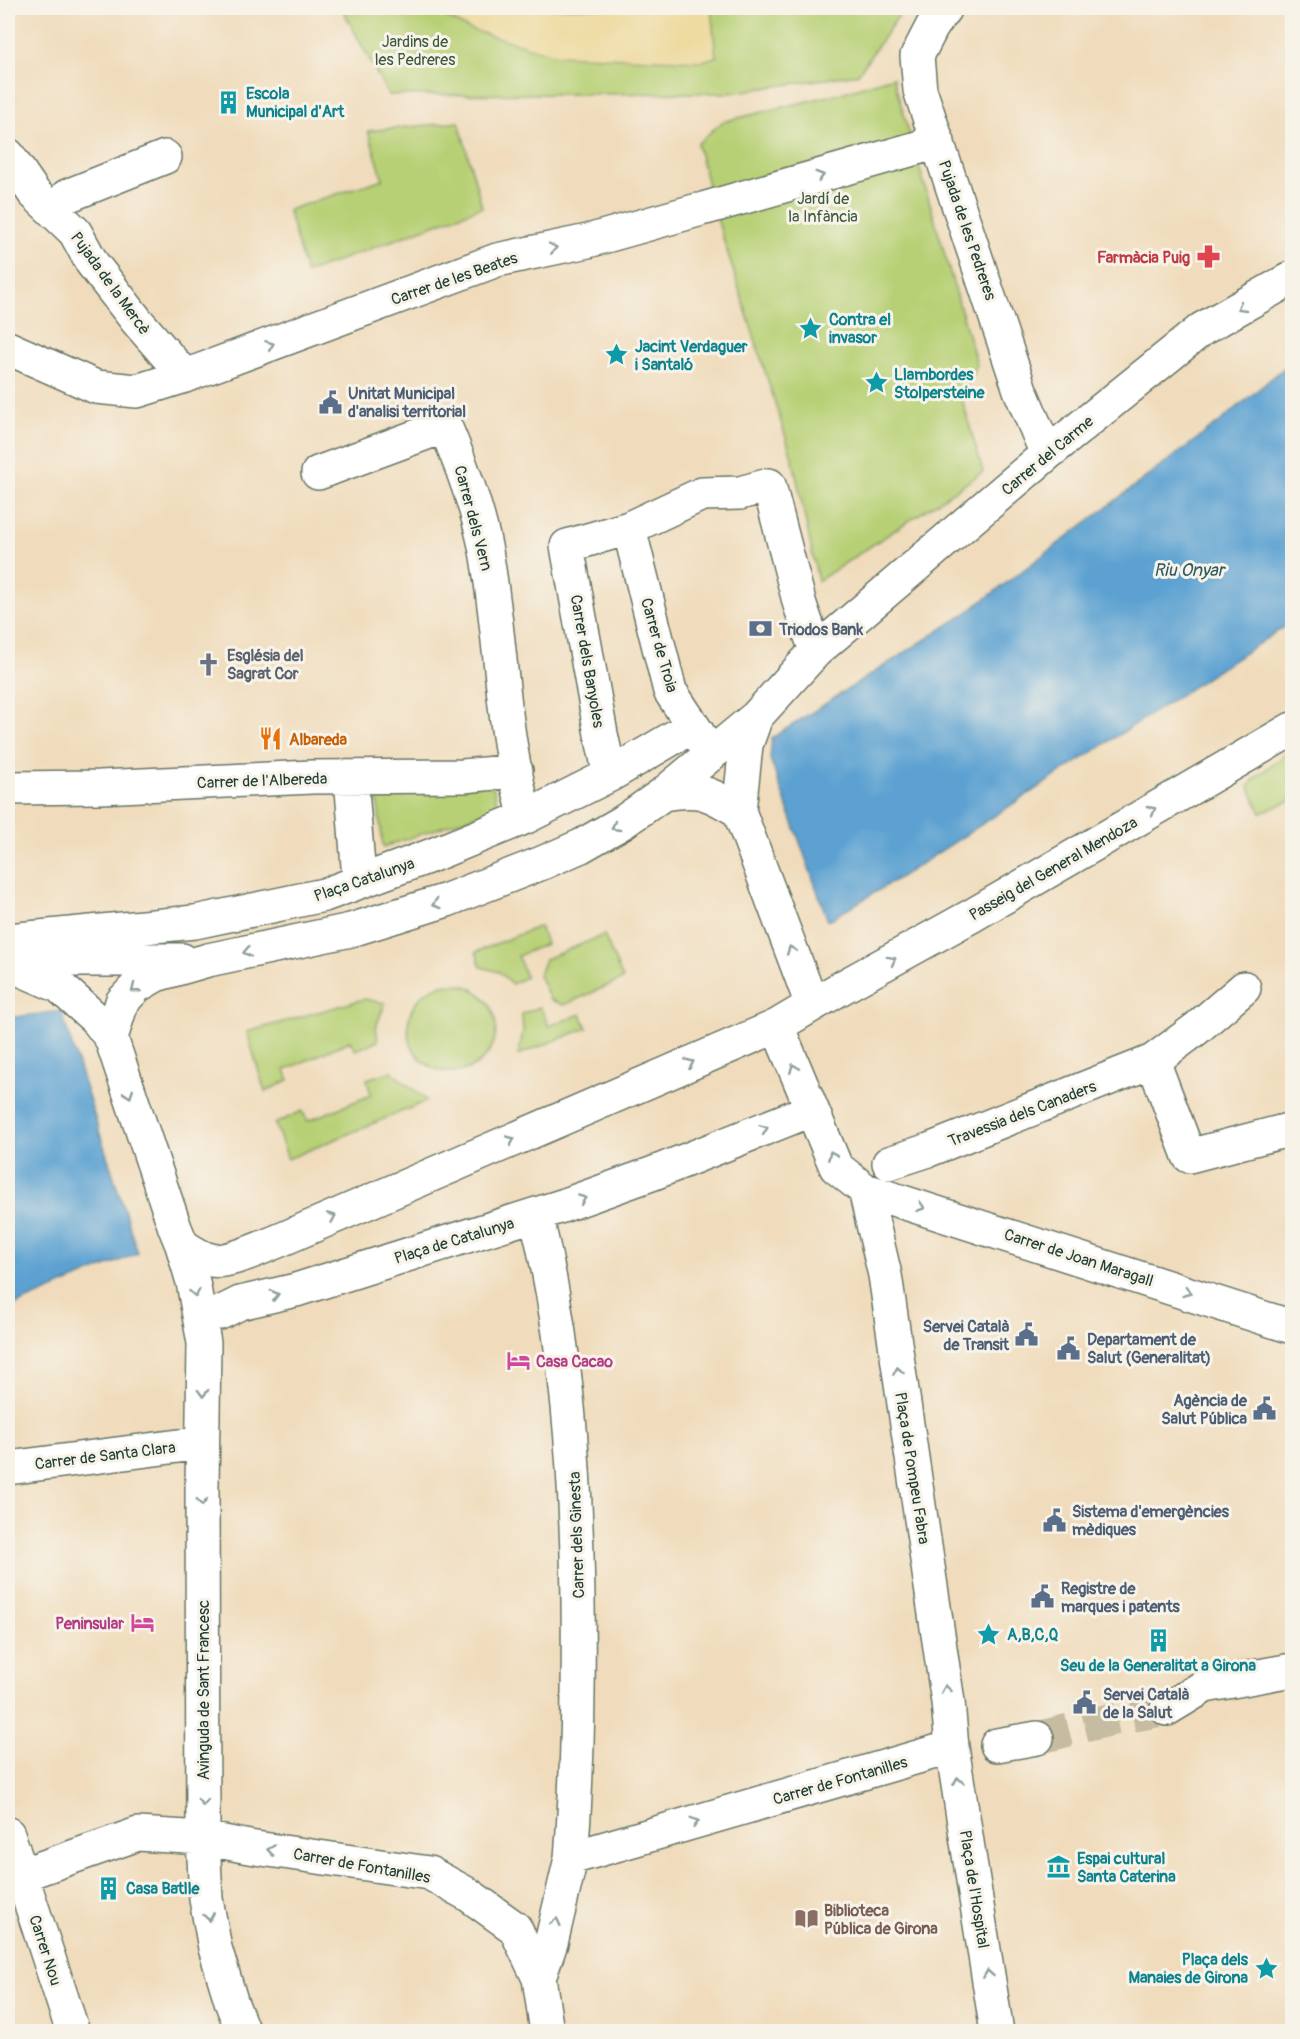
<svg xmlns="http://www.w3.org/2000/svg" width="1300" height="2039" viewBox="0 0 1300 2039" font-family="Pangolin,sans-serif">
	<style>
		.green { fill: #b7d075; stroke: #6b8654; stroke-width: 1.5 }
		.sand { fill: #eeda9e; stroke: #868c69; stroke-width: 1.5 }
		.water { fill: #5ca1d1; stroke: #3e6f82; stroke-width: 1.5 }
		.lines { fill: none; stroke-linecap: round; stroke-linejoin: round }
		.street-tunnel { stroke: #c6bca1; stroke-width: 33; stroke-dasharray: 33 16; stroke-linecap: butt }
		.street-casing { stroke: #687564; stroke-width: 36 }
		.street { stroke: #fff; stroke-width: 33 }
		.oneway { stroke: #8f9e9a }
		.labels { text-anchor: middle; stroke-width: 6; stroke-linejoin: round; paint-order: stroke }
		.park-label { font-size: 16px; fill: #3d5a41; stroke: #f7f3e8 }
		.culture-label { font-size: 16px; font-weight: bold; fill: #0d838f; stroke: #f7f3e8; text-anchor: start }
		.street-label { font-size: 16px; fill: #1f3d34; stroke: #f7f3e8 }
		.health-label { font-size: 16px; font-weight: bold; fill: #be3a42; stroke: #f7f3e8; text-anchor: end }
		.service-label { font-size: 16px; font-weight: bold; fill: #4e5e75; stroke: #f7f3e8; text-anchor: start }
		.worship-label { font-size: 16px; font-weight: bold; fill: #5b616d; stroke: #f7f3e8; text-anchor: start }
		.food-label { font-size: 16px; font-weight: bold; fill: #c56008; stroke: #f7f3e8; text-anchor: start }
		.hotel-label { font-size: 16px; font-weight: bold; fill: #b23c85; stroke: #f7f3e8; text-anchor: start }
		.education-label { font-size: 16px; font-weight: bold; fill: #785e54; stroke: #f7f3e8; text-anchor: start }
		.water-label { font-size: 18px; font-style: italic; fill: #315b63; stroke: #f7f3e8 }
	</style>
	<rect width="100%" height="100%" fill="#f7f3e8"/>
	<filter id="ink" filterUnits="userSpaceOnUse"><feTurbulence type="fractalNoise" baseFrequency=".0167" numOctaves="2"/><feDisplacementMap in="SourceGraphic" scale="12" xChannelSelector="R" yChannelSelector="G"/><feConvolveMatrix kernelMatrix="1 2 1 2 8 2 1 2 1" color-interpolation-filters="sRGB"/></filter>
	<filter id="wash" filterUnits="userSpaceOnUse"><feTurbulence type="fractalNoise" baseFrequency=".008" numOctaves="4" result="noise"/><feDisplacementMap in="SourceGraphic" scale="24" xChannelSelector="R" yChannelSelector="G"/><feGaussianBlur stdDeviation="1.35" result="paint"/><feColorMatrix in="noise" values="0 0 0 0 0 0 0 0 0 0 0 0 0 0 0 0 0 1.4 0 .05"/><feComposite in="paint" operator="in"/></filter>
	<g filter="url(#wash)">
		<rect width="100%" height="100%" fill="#f0dcbc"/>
		<path class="green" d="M342,8H429L469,29L716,57L711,8H904L858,74L730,93L388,95Z
			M893,77L977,365L961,396L983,472L818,581L793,460L718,222L697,144L722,122L841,93Z
			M459,122L482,207L306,273L288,210L383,179L368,131Z
			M1292,749V774L1288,776L1292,788V800L1261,813L1249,787L1254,779Z
			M492,783L498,808L383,847L377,797Z
			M540,926L546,944L518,956L526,977L512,984L499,972L481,967L476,952Z
			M604,935L623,979L564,1005L550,1000L539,975L545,959Z
			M408 1028a44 44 0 1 1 88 0a44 44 0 1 1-88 0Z
			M364,999L385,1003L376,1027L378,1041L356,1050L350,1041L285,1070L289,1080L265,1092L247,1032Z
			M540,1007L549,1026L581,1014L587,1028L518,1055L523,1032L522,1014Z
			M392,1071C403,1083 416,1090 427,1101L288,1159L275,1124L302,1111L308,1121L371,1095L367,1079Z"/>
		<path class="sand" d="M429,8H711L716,57L702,61L556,55L469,29Z"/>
		<path class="water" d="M1292,363V622L910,871L828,921L770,759L772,738L965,614L1222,420L1285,367Z
			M61,1011L138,1253L8,1308V1018Z"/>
	</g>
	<g filter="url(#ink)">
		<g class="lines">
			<path class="street-tunnel" d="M1037,1738L1113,1719L1167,1709"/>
			<defs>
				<path id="street" d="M945,8L932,27L917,56L920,90L1020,390L1047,454
					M8,155L34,193L75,232L92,263L137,321L185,376L497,260L588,241L698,210
					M67,196L165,157
					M706,208L938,142
					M8,348L96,387L137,391L185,376
					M318,473L445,426C462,466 478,509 486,551C502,639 501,731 526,817
					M629,528L670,691L705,744
					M756,717L746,745L739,811L812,1005
					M610,775L601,734L567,546L629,528L702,494L740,493L769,485L800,605L816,651
					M351,777L358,866
					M8,788L100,787L312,777L463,776L516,771
					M663,794C701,788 707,792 739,811
					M8,940L195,922L324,895L430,856L526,817L610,775L693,726
					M8,966H13L59,986L97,1020L111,1038L175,1228L182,1245L193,1282L204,1343L202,1487L203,1838L206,1899L215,1948L232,2004L243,2032
					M15,966L70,960H182
					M777,1026L836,1167L865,1190L1292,1327
					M111,1038L122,1002L137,986L156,975L208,960L351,930L447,900L542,863L581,846L623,822L663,794L756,717L816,651L1047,454L1202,329L1292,278
					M1153,1061L1189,1156L1292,1129
					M889,1163L929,1150L1153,1061L1196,1029L1244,988
					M865,1190L885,1275L948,1702L952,1747L997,2032
					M536,1215C567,1340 576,1470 578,1599C579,1685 578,1772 571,1858
					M182,1245C191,1251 201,1258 211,1260C228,1264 262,1247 278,1241L777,1026L841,988L973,915L1292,729
					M220,1313L240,1303L296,1290L562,1206L654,1173L811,1110
					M8,1468L202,1443
					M1167,1709L1205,1686L1292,1670
					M997,1745L1037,1738
					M8,1834L73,2032
					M21,1875L138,1834L203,1838L249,1847L429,1873L469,1895L515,1928L539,1978L547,2032
					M539,1978L551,1943L571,1858L952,1747"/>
			</defs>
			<use href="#street" class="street-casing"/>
			<use href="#street" class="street"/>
		</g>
		<defs><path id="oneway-chevron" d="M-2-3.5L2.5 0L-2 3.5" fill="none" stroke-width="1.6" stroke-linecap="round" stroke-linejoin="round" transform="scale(1.5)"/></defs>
		<g class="oneway">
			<use href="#oneway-chevron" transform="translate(820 176) rotate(-16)"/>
			<use href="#oneway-chevron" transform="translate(553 248) rotate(-12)"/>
			<use href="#oneway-chevron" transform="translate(1241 307) rotate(150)"/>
			<use href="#oneway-chevron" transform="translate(270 345) rotate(-21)"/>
			<use href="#oneway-chevron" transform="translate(1152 810) rotate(-31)"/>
			<use href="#oneway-chevron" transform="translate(615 827) rotate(150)"/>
			<use href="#oneway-chevron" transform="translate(436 904) rotate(162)"/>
			<use href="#oneway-chevron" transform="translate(791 950) rotate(-110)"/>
			<use href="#oneway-chevron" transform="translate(247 952) rotate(168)"/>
			<use href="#oneway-chevron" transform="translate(892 960) rotate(-29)"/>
			<use href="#oneway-chevron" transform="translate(135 989) rotate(142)"/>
			<use href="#oneway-chevron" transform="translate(690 1063) rotate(-23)"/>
			<use href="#oneway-chevron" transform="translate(794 1068) rotate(-112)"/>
			<use href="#oneway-chevron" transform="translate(129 1094) rotate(71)"/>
			<use href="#oneway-chevron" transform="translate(764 1129) rotate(-21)"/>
			<use href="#oneway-chevron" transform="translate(511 1140) rotate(-23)"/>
			<use href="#oneway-chevron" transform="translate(832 1155) rotate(-113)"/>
			<use href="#oneway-chevron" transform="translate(582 1199) rotate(-20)"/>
			<use href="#oneway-chevron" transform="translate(921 1207) rotate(17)"/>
			<use href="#oneway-chevron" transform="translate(332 1217) rotate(-23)"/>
			<use href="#oneway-chevron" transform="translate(1187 1292) rotate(18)"/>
			<use href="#oneway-chevron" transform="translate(195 1293) rotate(80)"/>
			<use href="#oneway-chevron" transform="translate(275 1295) rotate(-14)"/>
			<use href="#oneway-chevron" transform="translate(898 1371) rotate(-99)"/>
			<use href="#oneway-chevron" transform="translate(203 1393) rotate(91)"/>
			<use href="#oneway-chevron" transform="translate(202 1502) rotate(89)"/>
			<use href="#oneway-chevron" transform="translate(946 1689) rotate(-99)"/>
			<use href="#oneway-chevron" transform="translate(958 1781) rotate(-99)"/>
			<use href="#oneway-chevron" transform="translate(203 1802) rotate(90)"/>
			<use href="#oneway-chevron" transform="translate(695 1822) rotate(-16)"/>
			<use href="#oneway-chevron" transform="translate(271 1850) rotate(-172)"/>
			<use href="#oneway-chevron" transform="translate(209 1917) rotate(80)"/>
			<use href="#oneway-chevron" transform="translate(556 1922) rotate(-77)"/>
			<use href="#oneway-chevron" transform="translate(988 1974) rotate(-99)"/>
		</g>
	</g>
	<defs>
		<symbol id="building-bare" viewBox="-9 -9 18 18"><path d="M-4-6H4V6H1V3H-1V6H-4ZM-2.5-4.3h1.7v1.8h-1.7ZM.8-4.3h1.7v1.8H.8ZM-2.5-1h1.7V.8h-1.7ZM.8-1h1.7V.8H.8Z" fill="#0f9aa8" stroke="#f7f3e8" stroke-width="2.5" paint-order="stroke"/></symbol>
		<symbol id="pharmacy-bare" viewBox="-9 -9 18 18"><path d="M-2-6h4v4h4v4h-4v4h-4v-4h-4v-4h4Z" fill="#e0444e" stroke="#f7f3e8" stroke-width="2.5" paint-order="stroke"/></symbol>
		<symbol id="sight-bare" viewBox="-9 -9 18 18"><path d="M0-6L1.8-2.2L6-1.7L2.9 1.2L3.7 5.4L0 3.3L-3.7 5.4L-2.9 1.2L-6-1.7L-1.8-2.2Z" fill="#0f9aa8" stroke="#f7f3e8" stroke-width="2.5" paint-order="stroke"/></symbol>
		<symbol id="civic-bare" viewBox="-9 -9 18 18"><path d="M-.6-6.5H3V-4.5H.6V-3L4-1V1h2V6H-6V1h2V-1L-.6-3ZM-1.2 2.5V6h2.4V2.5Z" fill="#5c6f8a" stroke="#f7f3e8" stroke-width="2.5" paint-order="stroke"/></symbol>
		<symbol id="bank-bare" viewBox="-9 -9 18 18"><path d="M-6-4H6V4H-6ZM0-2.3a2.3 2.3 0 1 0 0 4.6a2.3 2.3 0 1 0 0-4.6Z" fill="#5c6f8a" stroke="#f7f3e8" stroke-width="2.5" paint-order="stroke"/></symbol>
		<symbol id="church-bare" viewBox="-9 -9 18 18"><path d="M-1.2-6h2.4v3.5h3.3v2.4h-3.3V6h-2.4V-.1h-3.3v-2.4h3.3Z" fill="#6b7280" stroke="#f7f3e8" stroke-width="2.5" paint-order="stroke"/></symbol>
		<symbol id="restaurant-bare" viewBox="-9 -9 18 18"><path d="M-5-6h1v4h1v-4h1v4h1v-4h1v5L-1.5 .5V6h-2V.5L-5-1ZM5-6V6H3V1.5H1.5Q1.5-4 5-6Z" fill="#e8710a" stroke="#f7f3e8" stroke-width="2.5" paint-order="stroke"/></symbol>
		<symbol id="hotel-bare" viewBox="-9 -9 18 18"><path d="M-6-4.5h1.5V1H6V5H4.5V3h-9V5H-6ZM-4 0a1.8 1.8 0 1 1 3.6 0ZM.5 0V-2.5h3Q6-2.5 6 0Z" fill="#d1479c" stroke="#f7f3e8" stroke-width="2.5" paint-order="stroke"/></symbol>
		<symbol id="museum-bare" viewBox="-9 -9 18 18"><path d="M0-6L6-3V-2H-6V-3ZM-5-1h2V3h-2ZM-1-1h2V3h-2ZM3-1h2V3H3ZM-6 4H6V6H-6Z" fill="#0f9aa8" stroke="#f7f3e8" stroke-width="2.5" paint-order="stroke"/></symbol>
		<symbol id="library-bare" viewBox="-9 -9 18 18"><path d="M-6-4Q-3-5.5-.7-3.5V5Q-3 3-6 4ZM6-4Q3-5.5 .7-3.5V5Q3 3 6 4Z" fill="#8d6e63" stroke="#f7f3e8" stroke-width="2.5" paint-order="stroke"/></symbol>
	</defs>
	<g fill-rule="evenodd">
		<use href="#building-bare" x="212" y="86" width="33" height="33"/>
		<use href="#pharmacy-bare" x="1192" y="240" width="33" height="33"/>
		<use href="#sight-bare" x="794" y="312" width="33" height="33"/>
		<use href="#sight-bare" x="600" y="338" width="33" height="33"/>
		<use href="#sight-bare" x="860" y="366" width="33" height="33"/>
		<use href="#civic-bare" x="314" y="386" width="33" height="33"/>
		<use href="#bank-bare" x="744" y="612" width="33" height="33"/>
		<use href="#church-bare" x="192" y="648" width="33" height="33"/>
		<use href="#restaurant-bare" x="254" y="722" width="33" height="33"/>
		<use href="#civic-bare" x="1010" y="1318" width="33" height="33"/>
		<use href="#civic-bare" x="1052" y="1332" width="33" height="33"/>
		<use href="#hotel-bare" x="502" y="1344" width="33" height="33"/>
		<use href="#civic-bare" x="1248" y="1392" width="33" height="33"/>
		<use href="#civic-bare" x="1038" y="1504" width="33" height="33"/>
		<use href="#civic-bare" x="1026" y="1580" width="33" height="33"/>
		<use href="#hotel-bare" x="126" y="1606" width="33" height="33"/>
		<use href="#sight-bare" x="972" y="1618" width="33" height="33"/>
		<use href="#building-bare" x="1142" y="1624" width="33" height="33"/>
		<use href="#civic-bare" x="1068" y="1686" width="33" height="33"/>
		<use href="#museum-bare" x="1042" y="1850" width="33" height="33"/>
		<use href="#building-bare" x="92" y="1872" width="33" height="33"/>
		<use href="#library-bare" x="790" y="1902" width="33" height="33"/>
		<use href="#sight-bare" x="1250" y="1952" width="33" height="33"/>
	</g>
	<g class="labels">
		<g class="park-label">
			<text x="415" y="47">Jardins de<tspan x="415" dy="18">les Pedreres</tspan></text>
			<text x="823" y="204">Jardí de<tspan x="823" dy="18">la Infància</tspan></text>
		</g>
		<g class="culture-label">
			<text x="246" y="99">Escola<tspan x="246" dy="18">Municipal d'Art</tspan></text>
			<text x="829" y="325">Contra el<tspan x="829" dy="18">invasor</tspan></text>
			<text x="635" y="352">Jacint Verdaguer<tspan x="635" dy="18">i Santaló</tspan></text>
			<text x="894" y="380">Llambordes<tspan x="894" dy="18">Stolpersteine</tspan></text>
			<text x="1007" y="1640">A,B,C,Q</text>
			<text x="1158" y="1671" text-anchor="middle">Seu de la Generalitat a Girona</text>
			<text x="1077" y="1864">Espai cultural<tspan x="1077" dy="18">Santa Caterina</tspan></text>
			<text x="126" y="1894">Casa Batlle</text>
			<text x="1248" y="1965" text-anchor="end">Plaça dels<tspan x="1248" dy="18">Manaies de Girona</tspan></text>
		</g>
		<g class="street-label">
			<text transform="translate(968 230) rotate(71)" y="6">Pujada de les Pedreres</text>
			<text transform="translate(454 278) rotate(-19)" y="6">Carrer de les Beates</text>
			<text transform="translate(111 283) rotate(54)" y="6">Pujada de la Mercè</text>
			<text transform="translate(1047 455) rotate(-40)" y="6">Carrer del Carme</text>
			<text transform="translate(474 518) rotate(75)" y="6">Carrer dels Vern</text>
			<text transform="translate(660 645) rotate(74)" y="6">Carrer de Troia</text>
			<text transform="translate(588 661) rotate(80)" y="6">Carrer dels Banyoles</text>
			<text transform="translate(262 780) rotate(-2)" y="6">Carrer de l'Albereda</text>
			<text transform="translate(1053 868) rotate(-30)" y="6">Passeig del General Mendoza</text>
			<text transform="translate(364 879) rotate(-19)" y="6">Plaça Catalunya</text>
			<text transform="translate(1022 1113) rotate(-21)" y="6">Travessia dels Canaders</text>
			<text transform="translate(454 1240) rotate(-17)" y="6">Plaça de Catalunya</text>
			<text transform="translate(1079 1257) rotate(18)" y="6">Carrer de Joan Maragall</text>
			<text transform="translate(105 1455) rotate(-7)" y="6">Carrer de Santa Clara</text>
			<text transform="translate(913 1468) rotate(81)" y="6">Plaça de Pompeu Fabra</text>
			<text transform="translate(576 1535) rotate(-92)" y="6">Carrer dels Ginesta</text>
			<text transform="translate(203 1690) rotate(-90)" y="6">Avinguda de Sant Francesc</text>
			<text transform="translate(840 1780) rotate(-16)" y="6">Carrer de Fontanilles</text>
			<text transform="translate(362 1865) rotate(10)" y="6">Carrer de Fontanilles</text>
			<text transform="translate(975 1889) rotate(81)" y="6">Plaça de l'Hospital</text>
			<text transform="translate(46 1950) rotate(72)" y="6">Carrer Nou</text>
		</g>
		<g class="health-label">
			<text x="1190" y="263">Farmàcia Puig</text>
		</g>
		<g class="service-label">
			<text x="348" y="399">Unitat Municipal<tspan x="348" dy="18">d'analisi territorial</tspan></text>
			<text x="779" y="635">Triodos Bank</text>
			<text x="1009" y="1332" text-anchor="end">Servei Català<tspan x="1009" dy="18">de Transit</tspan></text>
			<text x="1087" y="1345">Departament de<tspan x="1087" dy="18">Salut (Generalitat)</tspan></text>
			<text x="1247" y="1406" text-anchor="end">Agència de<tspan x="1247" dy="18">Salut Pública</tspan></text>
			<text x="1072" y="1517">Sistema d'emergències<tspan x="1072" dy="18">mèdiques</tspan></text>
			<text x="1061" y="1594">Registre de<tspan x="1061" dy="18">marques i patents</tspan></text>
			<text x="1103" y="1700">Servei Català<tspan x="1103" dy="18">de la Salut</tspan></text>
		</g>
		<g class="worship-label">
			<text x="227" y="661">Església del<tspan x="227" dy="18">Sagrat Cor</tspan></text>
		</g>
		<g class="food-label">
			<text x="289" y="745">Albareda</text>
		</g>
		<g class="hotel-label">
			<text x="536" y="1367">Casa Cacao</text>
			<text x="124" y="1629" text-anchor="end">Peninsular</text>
		</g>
		<g class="education-label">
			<text x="824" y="1916">Biblioteca<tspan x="824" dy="18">Pública de Girona</tspan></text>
		</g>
		<g class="water-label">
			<text x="1189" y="576">Riu Onyar</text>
		</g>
	</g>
	<rect width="1300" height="2039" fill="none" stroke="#f7f3e8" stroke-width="30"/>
</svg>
